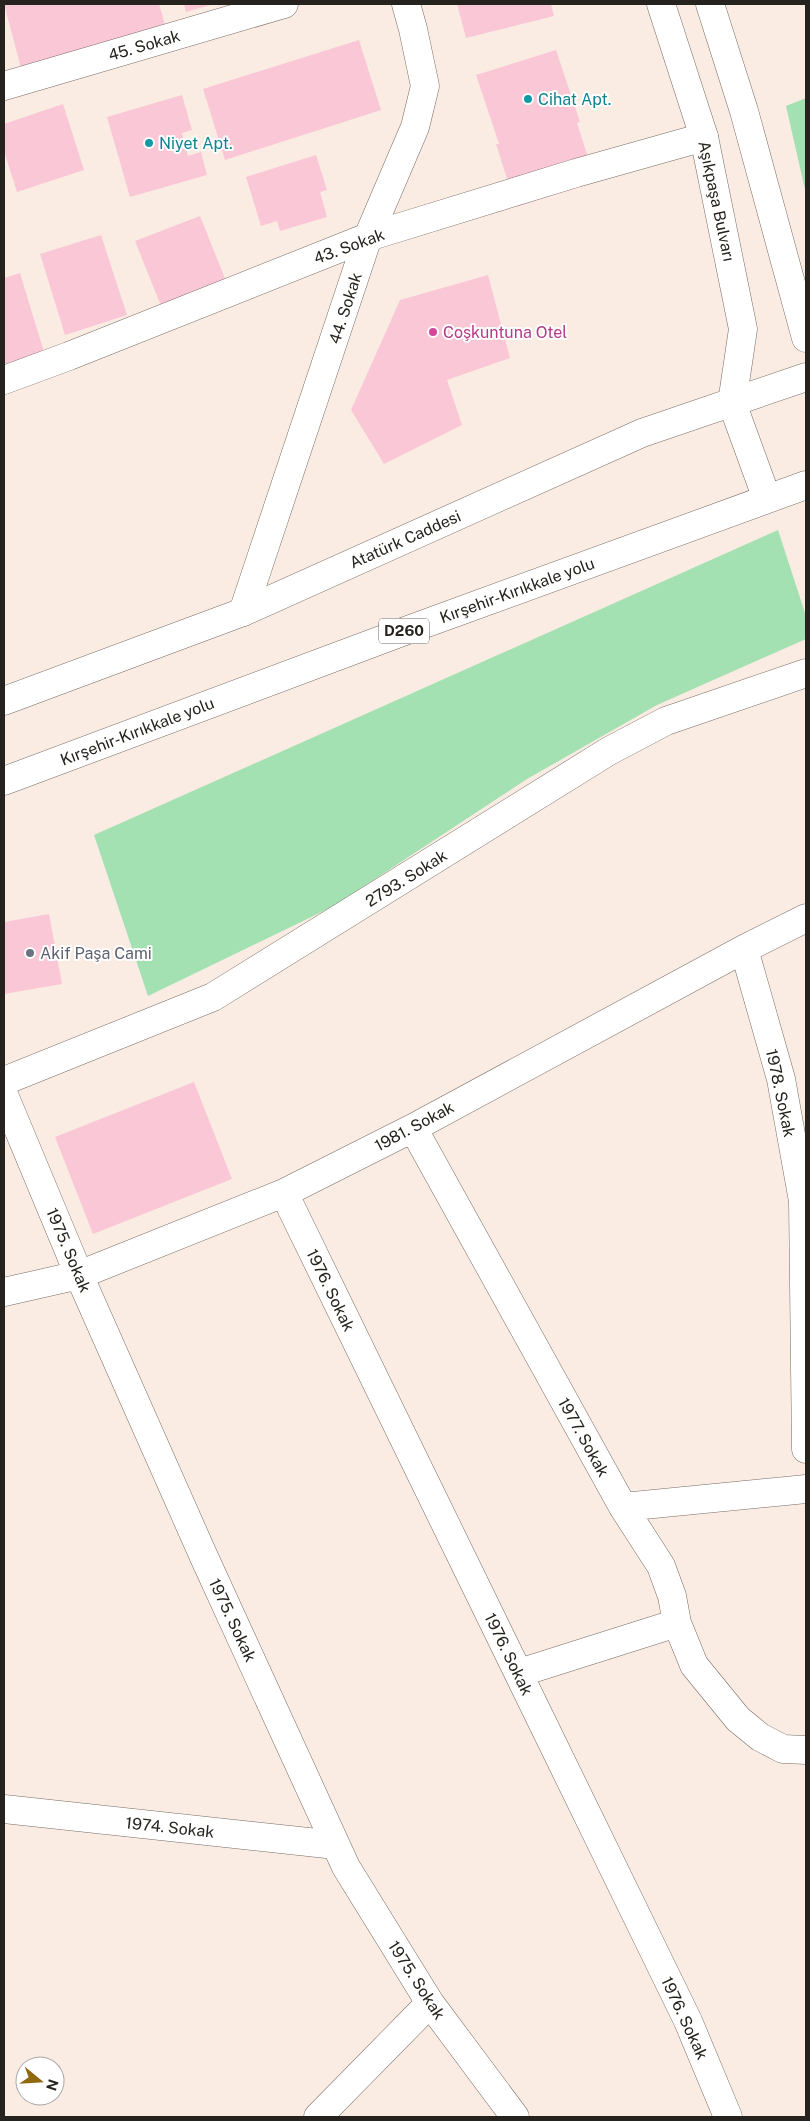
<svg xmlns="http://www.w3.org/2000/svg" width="810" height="2121" viewBox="0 0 810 2121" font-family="'Public Sans',sans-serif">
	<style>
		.green { fill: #a4e1b2 }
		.building { fill: #fac7d6 }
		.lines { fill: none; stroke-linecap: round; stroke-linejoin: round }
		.minor-casing { stroke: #786c64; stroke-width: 29 }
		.major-casing { stroke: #786c64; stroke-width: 29 }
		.highway-casing { stroke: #786c64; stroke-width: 29 }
		.minor { stroke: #fff; stroke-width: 28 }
		.major { stroke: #fff; stroke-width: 28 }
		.highway { stroke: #fff; stroke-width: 28 }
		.culture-dot { fill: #0f9aa8; stroke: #fff; stroke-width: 2 }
		.hotel-dot { fill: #d1479c; stroke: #fff; stroke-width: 2 }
		.worship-dot { fill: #6b7280; stroke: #fff; stroke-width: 2 }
		.labels { text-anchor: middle; stroke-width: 4; stroke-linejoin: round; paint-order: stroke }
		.shield { fill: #fff; stroke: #676462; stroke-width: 1 }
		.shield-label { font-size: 15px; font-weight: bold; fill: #26221e }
		.street-label { font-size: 16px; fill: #26221e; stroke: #fff }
		.culture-label { font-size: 16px; fill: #0d838f; stroke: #fff; text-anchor: start }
		.hotel-label { font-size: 16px; fill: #b23c85; stroke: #fff; text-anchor: start }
		.worship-label { font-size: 16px; fill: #5b616d; stroke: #fff; text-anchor: start }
	</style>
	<rect width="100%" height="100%" fill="#faece2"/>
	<path class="green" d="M806,98V194L786,106Z
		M778,530L806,616V639L657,705L527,779L334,906L148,996L94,835Z"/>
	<path class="building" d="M4,4H159L166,28L21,68Z
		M184,4H214L186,12Z
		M457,4H551L554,16L466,38Z
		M359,40L381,110L225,160L203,89Z
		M556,50L580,122L577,123L596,182L516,207L496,144H499L476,75Z
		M182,95L192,130L182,133L188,156L201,152L207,175L130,197L107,117Z
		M63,104L84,170L17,192L4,151V124Z
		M316,155L327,190L320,192L327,217L280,231L277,221L261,226L246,177Z
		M200,216L226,281L161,306L135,241Z
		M101,235L127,315L65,335L40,254Z
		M20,273L44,352L4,364V278Z
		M488,275L510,358L447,380L462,425L384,464L351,410L400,300Z
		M49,914L62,984L4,994V922Z
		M194,1082L232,1179L93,1234L55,1137Z"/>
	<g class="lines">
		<defs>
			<path id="minor" d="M4,86L284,4
				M4,380L69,356L368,237L576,173L704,137
				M243,612L368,237L415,127L425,86L413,29L406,4
				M744,949L781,1079L803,1201L806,1449
				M4,1081L213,997L609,751L666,721L806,673
				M4,1095L79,1275L204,1557L346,1867L430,2003L515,2117
				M413,1128L623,1507L661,1566L672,1596L677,1623L694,1665L738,1719L760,1737L783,1749L806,1750
				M284,1193L688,2021L728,2117
				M4,1292L79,1275L284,1193L413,1128L744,949L806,918
				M623,1507L806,1489
				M519,1673L677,1623
				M4,1809L336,1845
				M318,2117L430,2003"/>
			<path id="major" d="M661,4L704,137L743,329L732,403
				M710,4L744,111L806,338"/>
			<path id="highway" d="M732,403L767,499
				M4,701L243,612L642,433L806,377
				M4,781L405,631L806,485"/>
		</defs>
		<use href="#minor" class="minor-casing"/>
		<use href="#major" class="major-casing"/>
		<use href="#highway" class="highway-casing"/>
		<use href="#minor" class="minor"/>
		<use href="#major" class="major"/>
		<use href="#highway" class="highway"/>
	</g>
	<g class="culture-dot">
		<circle cx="528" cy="99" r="5"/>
		<circle cx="149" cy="143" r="5"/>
	</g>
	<circle class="hotel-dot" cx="433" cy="332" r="5"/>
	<circle class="worship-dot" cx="30" cy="953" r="5"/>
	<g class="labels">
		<rect class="shield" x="379" y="618.5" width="50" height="25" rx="4"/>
		<g class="shield-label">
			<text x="404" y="636">D260</text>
		</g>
		<g class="street-label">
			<text transform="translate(144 45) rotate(-16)" y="6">45. Sokak</text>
			<text transform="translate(717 201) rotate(78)" y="6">Aşıkpaşa Bulvarı</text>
			<text transform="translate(349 246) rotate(-20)" y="6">43. Sokak</text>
			<text transform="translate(345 308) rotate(-72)" y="6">44. Sokak</text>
			<text transform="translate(405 539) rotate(-24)" y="6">Atatürk Caddesi</text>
			<text transform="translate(517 590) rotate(-20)" y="6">Kırşehir-Kırıkkale yolu</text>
			<text transform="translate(137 731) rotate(-21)" y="6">Kırşehir-Kırıkkale yolu</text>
			<text transform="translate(406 878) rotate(-32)" y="6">2793. Sokak</text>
			<text transform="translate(781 1093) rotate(78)" y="6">1978. Sokak</text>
			<text transform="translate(414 1126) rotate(-28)" y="6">1981. Sokak</text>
			<text transform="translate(69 1250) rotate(67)" y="6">1975. Sokak</text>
			<text transform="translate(331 1290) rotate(64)" y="6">1976. Sokak</text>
			<text transform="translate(584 1437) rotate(61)" y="6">1977. Sokak</text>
			<text transform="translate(233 1620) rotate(65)" y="6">1975. Sokak</text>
			<text transform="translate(509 1654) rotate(64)" y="6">1976. Sokak</text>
			<text transform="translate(170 1827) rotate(6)" y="6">1974. Sokak</text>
			<text transform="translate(417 1980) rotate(57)" y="6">1975. Sokak</text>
			<text transform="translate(685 2018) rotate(65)" y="6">1976. Sokak</text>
		</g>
		<g class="culture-label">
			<text x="538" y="105">Cihat Apt.</text>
			<text x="159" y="149">Niyet Apt.</text>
		</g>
		<g class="hotel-label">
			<text x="443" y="338">Coşkuntuna Otel</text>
		</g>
		<g class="worship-label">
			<text x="40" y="959">Akif Paşa Cami</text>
		</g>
	</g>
	<rect width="810" height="2121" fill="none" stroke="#26221e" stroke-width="10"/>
	<g transform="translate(40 2081) rotate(108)"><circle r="24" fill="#ffffff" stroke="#a8a7a5"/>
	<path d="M0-4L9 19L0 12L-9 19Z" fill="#90690f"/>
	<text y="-8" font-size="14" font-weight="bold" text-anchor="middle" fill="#26221e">N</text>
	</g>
</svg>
